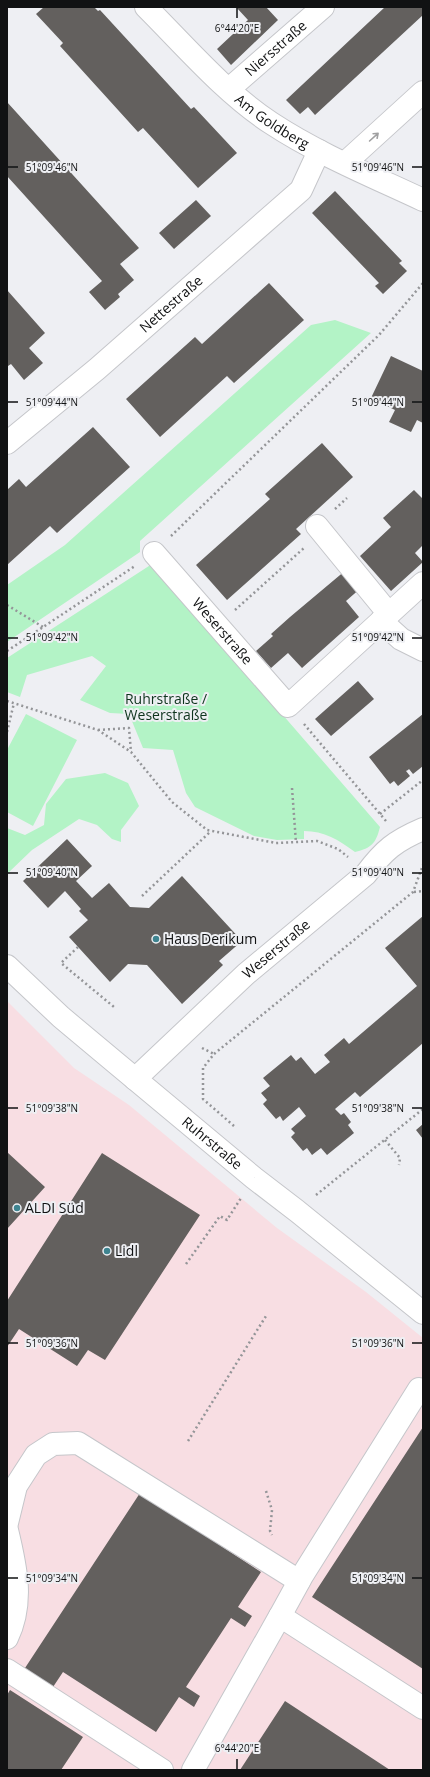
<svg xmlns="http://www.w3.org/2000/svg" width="430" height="1777" viewBox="0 0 430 1777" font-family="'Open Sans',sans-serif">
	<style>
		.commercial { fill: #f8dee3 }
		.green { fill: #b3f3c6 }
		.building { fill: #63605e }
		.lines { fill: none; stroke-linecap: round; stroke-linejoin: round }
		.minor-casing { stroke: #c5c6ca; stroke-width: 24 }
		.path { stroke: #949598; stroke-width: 2.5; stroke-dasharray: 2 3; stroke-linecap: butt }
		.minor { stroke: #fff; stroke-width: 22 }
		.oneway { stroke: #a0a0a1 }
		.ticks { fill: none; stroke: #111213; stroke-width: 1.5 }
		.poi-dot { fill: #3e8490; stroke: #eeeff3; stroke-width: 1.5 }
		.labels { text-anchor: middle; stroke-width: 4; stroke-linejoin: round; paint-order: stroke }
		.street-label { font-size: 14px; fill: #111213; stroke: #eeeff3 }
		.park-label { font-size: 14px; fill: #0e341d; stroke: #eeeff3 }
		.poi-label { font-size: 14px; fill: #111213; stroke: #eeeff3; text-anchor: start }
		.ticks-label { font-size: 10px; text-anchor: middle; fill: #111213; stroke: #eeeff3; stroke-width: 4; stroke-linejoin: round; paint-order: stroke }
	</style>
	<rect width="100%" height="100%" fill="#eeeff3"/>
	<path class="commercial" d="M7,1001L74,1068L129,1105L277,1228L366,1292L423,1338V1770H7Z"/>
	<path class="green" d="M335,320L371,333L140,541V552L7,642V585L65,545L311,325Z
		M152,564L380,827C376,843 372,848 355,852C339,840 324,831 304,831V839L277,840L254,836L195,807L186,793L173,750L143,748L129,714L110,713L80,700L106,666L92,656L27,675L20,697L7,692V658Z
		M26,714L77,740L33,826L7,812V750Z
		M105,773L128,783L139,806L121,830V842L112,839L97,825L79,819L32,850L7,874V828L25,835L44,825L46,804L66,779Z"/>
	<path class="building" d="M44,7H94L98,11L100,10L191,109L194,107L237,153L198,188L143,128L138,132L60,46L63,43L36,14Z
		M236,7H266L278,20L231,65L217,49L248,20Z
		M385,7H423V15L315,115L308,107L300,114L286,100Z
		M7,102L139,248L120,264L134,280L118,294L120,297L105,310L89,292L102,281L7,176Z
		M335,191L402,261L399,263L407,271L383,294L375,286L379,283L312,213Z
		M196,200L211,216L174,249L159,233Z
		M269,283L304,320L234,383L227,376L160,437L126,399L195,337L202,344Z
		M7,290L45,333L29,348L43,363L24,380L11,364L8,366L7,365Z
		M391,356L423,371V423L417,420L411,432L389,422L395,410L371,398Z
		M93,427L130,467L57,533L50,526L7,565V490L19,479L26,487Z
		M322,443L353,477L296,529L301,534L227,600L196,565L270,499L265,494Z
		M414,490L423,499V545L415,553L423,562L391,591L360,556L391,527L383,518Z
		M346,570L362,587L346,601L359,617L302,668L288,653L271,668L256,651L273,636L271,634L290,617Z
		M358,681L374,699L331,736L315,719Z
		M423,714V766L413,774L409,769L408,770L406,771L410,776L398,786L394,781L390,784L369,757Z
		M67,839L92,866L76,881L92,898L109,883L130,907L149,908L182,876L242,941L219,961L223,965L182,1004L147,965L128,964L110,982L69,937L88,920L79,911L81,909L65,891L48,908L23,881Z
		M423,916V1043L360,1097L355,1092L335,1109L341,1115L344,1113L351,1122L348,1125L354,1133L327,1155L321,1148L312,1155L307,1148L303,1151L291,1137L295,1133L291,1129L306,1116L299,1107L283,1121L280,1116L276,1119L263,1104L267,1100L261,1093L270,1086L263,1078L291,1055L296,1061L301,1057L315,1074L330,1062L324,1055L344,1038L349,1044L417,986L385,948Z
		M423,1124V1139L416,1130Z
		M7,1152L45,1187L7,1229Z
		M102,1153L200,1215L105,1360L88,1350L77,1366L19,1329L7,1347V1301Z
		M423,1427V1669L312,1597Z
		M140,1493L261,1572L238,1607L252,1616L245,1627L231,1618L186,1687L200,1696L194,1707L179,1697L156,1732L63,1672L53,1687L25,1668Z
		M10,1690L83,1737L61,1770H7V1695Z
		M285,1701L390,1770H240Z"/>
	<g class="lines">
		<defs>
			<g id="minor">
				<path id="s1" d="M146,7C185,46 225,93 271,123C318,154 372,176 423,200"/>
				<path id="s2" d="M229,89L323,7"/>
				<path d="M345,163L423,92"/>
				<path id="s3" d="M7,443L97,369L301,190L319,151"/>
				<path d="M317,526L389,614"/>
				<path id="s4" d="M154,553L288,706L423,583"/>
				<path d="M381,621L401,639L423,650"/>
				<path id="s5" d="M7,966L61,1017L116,1063L254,1178L297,1211L423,1313"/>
				<path id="s6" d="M135,1079L246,974L366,874C384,850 395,841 423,829"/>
				<path d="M7,1523L16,1486L36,1455L53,1444L78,1443L299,1581"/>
				<path d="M7,1530C16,1567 24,1603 7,1638"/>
				<path d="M280,1616L302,1576L419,1389"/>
				<path d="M7,1670L162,1770"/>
				<path d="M193,1770L280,1616L423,1708"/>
			</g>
		</defs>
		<use href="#minor" class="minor-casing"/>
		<path class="path" d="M335,509L347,498
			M171,536L379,335L423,283
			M7,605L43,627
			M235,610L304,548
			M7,651L135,566
			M7,701L98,730L131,752L172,802L207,830L276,843L317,841L338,849L348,857
			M304,724L386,821
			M98,730L129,728L131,752
			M7,732L14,703
			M292,788L296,843
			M380,814L423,780
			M414,892L423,891
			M142,896L210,832
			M78,947L61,963L114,1007
			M202,1048L214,1054
			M234,1126L203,1099V1068L214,1054L413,892L423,865
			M385,1140L400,1158L399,1165
			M316,1195L423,1109
			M186,1264L220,1216L227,1220L241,1198
			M188,1441L266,1316
			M266,1491L272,1510L270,1531L272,1535"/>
		<use href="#minor" class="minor"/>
	</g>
	<defs><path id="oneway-shaft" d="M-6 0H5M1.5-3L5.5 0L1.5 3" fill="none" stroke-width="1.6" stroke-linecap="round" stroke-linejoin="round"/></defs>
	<use class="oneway" href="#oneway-shaft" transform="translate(374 137) rotate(-42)"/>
	<path class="ticks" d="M237,8V18M8,167H18M412,167H422M8,402H18M412,402H422M8,638H18M412,638H422M8,873H18M412,873H422M8,1108H18M412,1108H422M8,1343H18M412,1343H422M8,1578H18M412,1578H422M237,1759V1769"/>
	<g class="poi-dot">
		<circle cx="156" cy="939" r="4"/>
		<circle cx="17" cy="1208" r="4"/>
		<circle cx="107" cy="1251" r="4"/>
	</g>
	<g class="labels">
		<g class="street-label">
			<text dy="5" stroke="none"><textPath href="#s2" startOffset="62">Niersstraße</textPath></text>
			<text dy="5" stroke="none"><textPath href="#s1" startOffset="171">Am Goldberg</textPath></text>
			<text dy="5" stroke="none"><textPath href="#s3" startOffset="215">Nettestraße</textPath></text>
			<text dy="5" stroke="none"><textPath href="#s4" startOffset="104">Weserstraße</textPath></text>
			<text dy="5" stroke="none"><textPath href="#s6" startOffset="192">Weserstraße</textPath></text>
			<text dy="5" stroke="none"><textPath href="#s5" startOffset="271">Ruhrstraße</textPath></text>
		</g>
		<g class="park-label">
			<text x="166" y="704">Ruhrstraße /<tspan x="166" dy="16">Weserstraße</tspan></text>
		</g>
		<g class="poi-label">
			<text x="164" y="944">Haus Derikum</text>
			<text x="25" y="1213">ALDI Süd</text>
			<text x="115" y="1256">Lidl</text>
		</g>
	</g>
	<g class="ticks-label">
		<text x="237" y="32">6°44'20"E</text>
		<text x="52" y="171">51°09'46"N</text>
		<text x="378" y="171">51°09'46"N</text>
		<text x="52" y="406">51°09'44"N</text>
		<text x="378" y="406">51°09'44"N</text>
		<text x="52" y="641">51°09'42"N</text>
		<text x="378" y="641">51°09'42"N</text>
		<text x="52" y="876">51°09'40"N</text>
		<text x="378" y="876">51°09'40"N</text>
		<text x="52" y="1112">51°09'38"N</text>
		<text x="378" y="1112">51°09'38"N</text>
		<text x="52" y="1347">51°09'36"N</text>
		<text x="378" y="1347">51°09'36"N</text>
		<text x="52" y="1582">51°09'34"N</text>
		<text x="378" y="1582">51°09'34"N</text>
		<text x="237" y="1752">6°44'20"E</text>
	</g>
	<rect width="430" height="1777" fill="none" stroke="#111213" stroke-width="16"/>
</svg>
